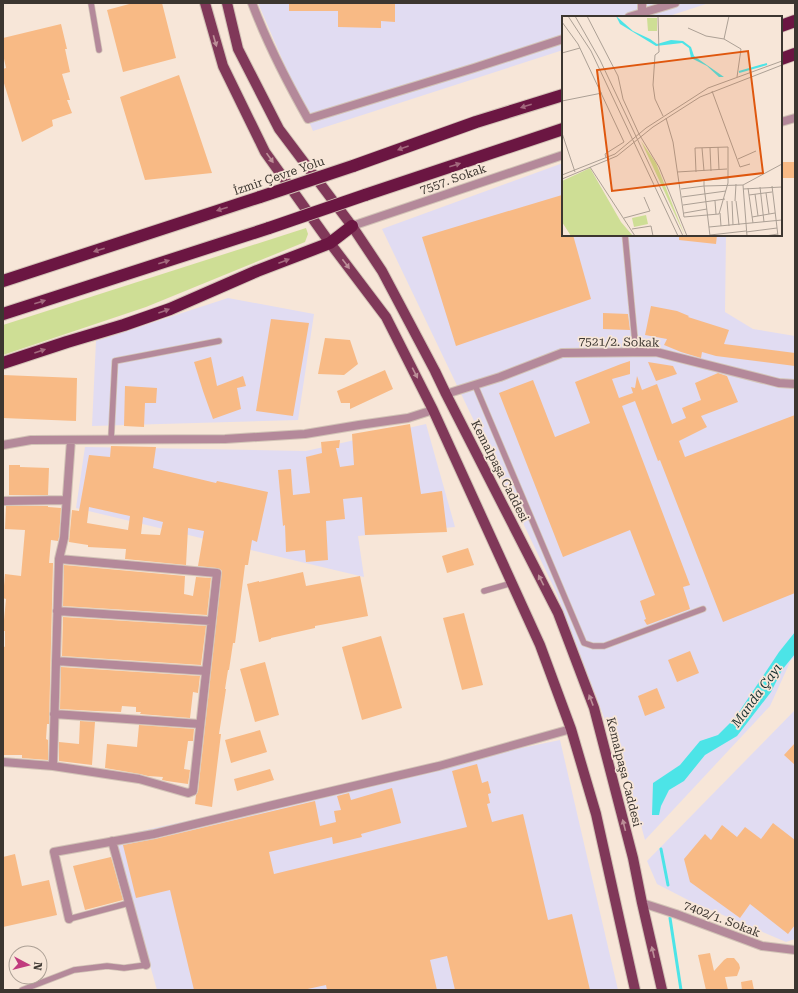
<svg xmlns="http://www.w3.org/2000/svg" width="798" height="993" viewBox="0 0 798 993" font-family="'Roboto Serif',serif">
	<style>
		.industrial { fill: #e1dcf2 }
		.green { fill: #cede95 }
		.water { fill: #4ce4e7 }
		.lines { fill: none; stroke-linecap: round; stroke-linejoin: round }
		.stream { stroke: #4ce4e7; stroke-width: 3 }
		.building { fill: #f8ba85; fill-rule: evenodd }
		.lane-casing { stroke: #d2c3b6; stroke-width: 7 }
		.street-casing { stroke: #d2c3b6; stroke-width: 10 }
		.primary-casing { stroke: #d2c3b6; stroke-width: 12 }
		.highway-casing { stroke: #d2c3b6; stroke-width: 14 }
		.lane { stroke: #b4899a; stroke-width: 5.5 }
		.street { stroke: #b4899a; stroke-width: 8 }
		.primary { stroke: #803859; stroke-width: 10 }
		.highway { stroke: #6b1642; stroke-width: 12 }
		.highway-bridge-casing { stroke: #d2c3b6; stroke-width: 14; stroke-linecap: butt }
		.highway-bridge { stroke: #6b1642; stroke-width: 12 }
		.oneway { fill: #bc8f98 }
		.oneway2 { fill: #a3697e }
		.labels { text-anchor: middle; stroke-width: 3.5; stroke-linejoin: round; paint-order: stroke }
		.street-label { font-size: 12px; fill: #3c3630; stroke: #f7e6d8 }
		.water-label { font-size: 13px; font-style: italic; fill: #162f2f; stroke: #f7e6d8 }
		.inset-river { fill: none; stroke: #4ce4e7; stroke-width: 2 }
		.inset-road { fill: none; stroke: #aca095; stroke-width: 1 }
		.view { fill: #df570e; fill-opacity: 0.15; stroke: #df570e; stroke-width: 2 }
		.inset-edge { fill: none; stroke: #3c3630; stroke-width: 2 }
	</style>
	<rect width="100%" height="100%" fill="#f7e6d8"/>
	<path class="industrial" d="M258,3H709L666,17H563V50L313,131Z
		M563,163V235H726L725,312L753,329L795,336V657L791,660L770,706L645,840L631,788L557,594L382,229Z
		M228,298L314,314L298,420L92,426L96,341Z
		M426,424L455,527L358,536L364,577L76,508L85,447L306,451Z
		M795,710V939L786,942L690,901L657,884L647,861Z
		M560,740L618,990H157L114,837L453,762Z"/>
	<path class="green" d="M306,228L308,234L305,242L146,307L3,355V325Z"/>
	<path class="water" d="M795,632V654L782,670L771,692L737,736L705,755L684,781L669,790L661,806L659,815H652L653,783L680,765L700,741L718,735L735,718L779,652Z"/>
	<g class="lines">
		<path class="stream" d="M661,849L668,885
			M670,918L681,990"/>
	</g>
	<path class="building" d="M133,3H162L176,58L123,72L107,10Z
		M289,3H395V22L381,21V28L338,27V11H289Z
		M61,24L67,49H65L70,72L62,74L70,100H67L72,113L52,120L53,126L22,142L3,80V69L6,68L3,54V38Z
		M179,75L212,173L145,180L120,97Z
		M781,162H795L794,178H781Z
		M562,195L563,200V235H573L591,299L456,346L422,237Z
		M679,235H717L716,244L679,240Z
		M651,306L677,311L689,316L688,317L729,330L724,344L795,353V366L716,356L702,352L701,358L681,352L664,345L667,339L645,335Z
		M603,313L628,314L630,330L603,329Z
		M271,319L309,323L293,416L256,411Z
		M325,338L350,340L358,364L344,375L318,374Z
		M211,357L217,386L243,376L246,386L237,388L241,409L213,419L203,391L194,362Z
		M630,361V374L612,379L619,398L633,393L631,387L635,388L637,376L642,390L657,384L672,424L686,418L682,408L701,400L695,383L718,373L727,376L738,402L701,416L707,427L679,441L685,457L795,415V593L723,622L660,460L658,461L635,401L622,406L690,585L683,587L690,609L647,625L644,620L646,619L640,601L655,595L630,530L563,557L499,393L533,380L555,437L590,423L575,382L621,364Z
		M648,362L673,366L677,374L656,381Z
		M385,370L393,389L350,409V403H341L337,391Z
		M3,375L77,378L76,421L3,418Z
		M125,386L157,388L156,403H145L144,427L124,426Z
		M410,424L421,494L442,491L447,532L365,535L362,497L343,499L345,519L326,521L328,560L306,562L305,550L286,552L285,525L283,526L278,470L291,469L293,495L310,493L306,457L322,453L321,442L340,440L339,448H336L340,467L354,465L352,434Z
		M111,446L156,447L153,468L216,483L217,481L268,492L257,542L252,540L248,565H245L235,643H233L229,670H228L225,689H226L219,734H221L212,807L195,804L196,795L198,792L222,571L220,569L217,568L198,566L204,531L188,528L186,565L125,559L126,549L88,547V545L69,542L72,510L79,511L89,455L110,457ZM89,507L130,516L128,530L87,523ZM143,517L163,522L160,535L141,534Z
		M9,465H20V467L49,468L48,495H9Z
		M6,506H48V507L61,508L59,537L58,541L51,540L49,563H53L49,724H47L46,739L48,740V760L22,758V755H3V646L5,647V631H3L6,599L3,598L5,574L21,576L25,530L5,529Z
		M468,548L474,565L447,573L442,556Z
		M64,565L185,576L184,594L193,596L196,577L211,578L207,615L63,606Z
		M303,572L306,586L360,576L368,616L315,626V628L271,638V639L259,642L247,584L259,581V582Z
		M464,613L483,685L462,690L443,618Z
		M63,617L206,626L201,665L62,656Z
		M381,636L402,708L362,720L342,647Z
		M690,651L699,673L677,682L668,660Z
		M265,662L279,715L255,722L240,669Z
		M61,667L200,676L198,693L193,692L190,718L140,714L141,712H136V707L122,706L121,712L95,711L60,709Z
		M657,688L665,708L645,716L638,696Z
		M80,721L95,722L92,765L59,761V742L79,744Z
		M139,725L194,729L193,741H188L184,769L190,770L188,784L167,781L162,780L163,777L148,776L140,774L105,768L107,744L137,747Z
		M260,730L267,752L231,763L225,740Z
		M795,743V765L784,755Z
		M477,764L482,783L488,781L491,793L488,794L490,803L487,804L492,822L523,814L548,920L572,914L590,990H455L447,956L430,960L437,990H327L326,985L303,990H194L170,890L136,898L123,845L155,839L315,801L320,826L336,822L334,811L341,810L337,796L349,793L351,800L392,788L401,823L361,834L362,837L333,844L332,837L269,852L274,874L467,827L452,771Z
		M270,769L274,780L237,791L234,779Z
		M773,823L795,840V925L788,934L750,904L740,918L690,882L684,859L705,834L711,840L722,825L737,837L745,827L761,839Z
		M15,854L22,886L49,880L57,915L3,927V857Z
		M111,857L123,900L85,910L73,866Z
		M710,953L714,971L724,960L727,958H734L739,964L740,968L737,976L725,977L728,990H706L698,955Z
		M752,980L754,990H742L741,982Z"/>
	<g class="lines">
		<defs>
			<path id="lane" d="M91,3L99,50
				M625,235L636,352
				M475,385L584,643L593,646H604L703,609
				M111,440L115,361L219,341
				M484,591L512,583
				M69,919L129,903
				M22,990L74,970L107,966L124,968L146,965"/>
			<path id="street" d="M252,3C267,43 287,82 308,119L474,68L563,39
				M642,3V13
				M629,17L675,3
				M781,122L795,118
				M352,226L563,155
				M446,394L500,377L562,353L656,352L779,383L795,384
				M3,445L31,440L225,439L305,434L359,425L408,418L433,410
				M3,501L66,500
				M57,611L211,621
				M56,661L206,671
				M54,714L200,724
				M3,762L53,766L139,779L188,793L193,791L217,573L59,559
				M53,766L59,559L64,538L71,440
				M112,841L146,965
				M642,903L676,914L762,946L795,950
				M69,919L54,852L154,834L273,805L439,766L571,729"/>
			<path id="primary" d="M205,3L223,66L265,152L330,243L386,317L433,410L540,645L571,729L596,814L635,990
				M227,3L238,49L279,129L352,226L382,271L435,371L446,394L558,613L594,708L633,858L642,903L662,990"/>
			<path id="highway" d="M781,26L795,21
				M781,59L795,54
				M353,166L476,122L563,95
				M365,195L563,129
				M3,281L260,197
				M3,314L269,228
				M3,363L67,342L124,325L170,309L257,271L330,243L352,226"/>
		</defs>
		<use href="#lane" class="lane-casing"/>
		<use href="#street" class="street-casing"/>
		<use href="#primary" class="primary-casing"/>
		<use href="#highway" class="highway-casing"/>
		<use href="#lane" class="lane"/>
		<use href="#street" class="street"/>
		<use href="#primary" class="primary"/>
		<use href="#highway" class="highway"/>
		<defs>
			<path id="highway-bridge" d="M260,197L353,166
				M269,228L365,195"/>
		</defs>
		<use href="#highway-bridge" class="highway-bridge-casing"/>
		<use href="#highway-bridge" class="highway-bridge"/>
	</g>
	<defs><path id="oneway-solid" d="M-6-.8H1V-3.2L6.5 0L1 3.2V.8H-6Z"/></defs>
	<g class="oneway">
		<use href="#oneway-solid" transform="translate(215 41) rotate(74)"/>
		<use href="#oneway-solid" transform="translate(270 158) rotate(55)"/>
		<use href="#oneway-solid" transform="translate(346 264) rotate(53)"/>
		<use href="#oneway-solid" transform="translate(415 373) rotate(63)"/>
		<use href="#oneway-solid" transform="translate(541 580) rotate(-117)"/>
		<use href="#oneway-solid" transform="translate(591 700) rotate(-111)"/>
		<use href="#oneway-solid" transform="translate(624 825) rotate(-104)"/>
		<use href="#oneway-solid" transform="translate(653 952) rotate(-103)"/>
	</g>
	<g class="oneway2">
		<use href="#oneway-solid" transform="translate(526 106) rotate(163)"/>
		<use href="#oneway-solid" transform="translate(403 148) rotate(160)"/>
		<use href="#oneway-solid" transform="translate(455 165) rotate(-18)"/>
		<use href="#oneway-solid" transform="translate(222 209) rotate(162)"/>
		<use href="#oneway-solid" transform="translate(99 250) rotate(162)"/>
		<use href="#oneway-solid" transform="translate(284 261) rotate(-21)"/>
		<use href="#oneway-solid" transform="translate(164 262) rotate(-18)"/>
		<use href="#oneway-solid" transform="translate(40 302) rotate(-18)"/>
		<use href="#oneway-solid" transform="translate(164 311) rotate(-20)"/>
		<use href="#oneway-solid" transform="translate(40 351) rotate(-19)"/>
	</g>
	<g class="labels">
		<g class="street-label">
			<text transform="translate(279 176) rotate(-19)" y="4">İzmir Çevre Yolu</text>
			<text transform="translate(453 179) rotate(-19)" y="4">7557. Sokak</text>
			<text transform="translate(619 342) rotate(1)" y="4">7521/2. Sokak</text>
			<text transform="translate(500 471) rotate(63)" y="4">Kemalpaşa Caddesi</text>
			<text transform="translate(624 772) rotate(76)" y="4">Kemalpaşa Caddesi</text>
			<text transform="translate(722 919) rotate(21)" y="4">7402/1. Sokak</text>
		</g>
		<g class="water-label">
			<text transform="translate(756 695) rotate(-54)" y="5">Manda Çayı</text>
		</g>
	</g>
	<g transform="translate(562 16)">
		<rect width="220" height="220" fill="#f7e6d8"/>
		<path d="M85,2H95V15H86ZM79,125L94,147L123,220ZM28,152L59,206L71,220H9L0,206V165ZM84,199L86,208L72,211L70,202Z" fill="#cede95"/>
		<path d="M54,0L71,15L88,23L95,28L109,24L121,25L129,31L132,40L162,61H157L145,50L129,42L127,32L120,27L94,30L58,8Z" fill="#4ce4e7"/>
		<path class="inset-river" d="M177,56L205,48"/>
		<path class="inset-road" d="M6,0L29,35L116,220M13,0L38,44L121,220M25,0L56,60L61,83L77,118M96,0L97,36L93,39L91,69L93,83L101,100M0,6L16,28L62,126L43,138L44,142M126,12L144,20L162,23L179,33L175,61M162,23L167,0M0,37L18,32M150,75L178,151L188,148M0,85L40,77M104,102L111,126L122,201L157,198L166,167V131L133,132L134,156M0,117L13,156M77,118L97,151L125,220M156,131L157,154M140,132L142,155M148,132L149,155M176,143L194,135M28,151L73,220M115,156L165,153M0,159L53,138L84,112L146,72L220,45M0,163L55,140L91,111L138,81L220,49M142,164V170L181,169L220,148M117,167L166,162M181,169L185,220M210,170L216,220M198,171L202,206M186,172L191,207M119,173L142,170L148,220M181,173L220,171M204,177L207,198M193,178L196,200M187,179L210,176M120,181L164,175M153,185L154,198M165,185L167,210M170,185L171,209M173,185L174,168M174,185L177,209M121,189L163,183M122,197L145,193M158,197L159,210M190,201L213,197M62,202L88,195L82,181M147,211L220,204M70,213L89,210L91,220M184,216L215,212M148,219L184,215M203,220L216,218"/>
		<path class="view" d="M186,35L201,157L50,175L35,54Z"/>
		<rect width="220" height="220" class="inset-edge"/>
	</g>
	<rect width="798" height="993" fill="none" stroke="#3c3630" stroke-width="8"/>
	<g transform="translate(28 965) rotate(97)"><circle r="19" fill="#f7e6d8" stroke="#aca095"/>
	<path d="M0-3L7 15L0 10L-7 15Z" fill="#c13b7e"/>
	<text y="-6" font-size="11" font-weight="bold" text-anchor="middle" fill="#3c3630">N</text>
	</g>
</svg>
